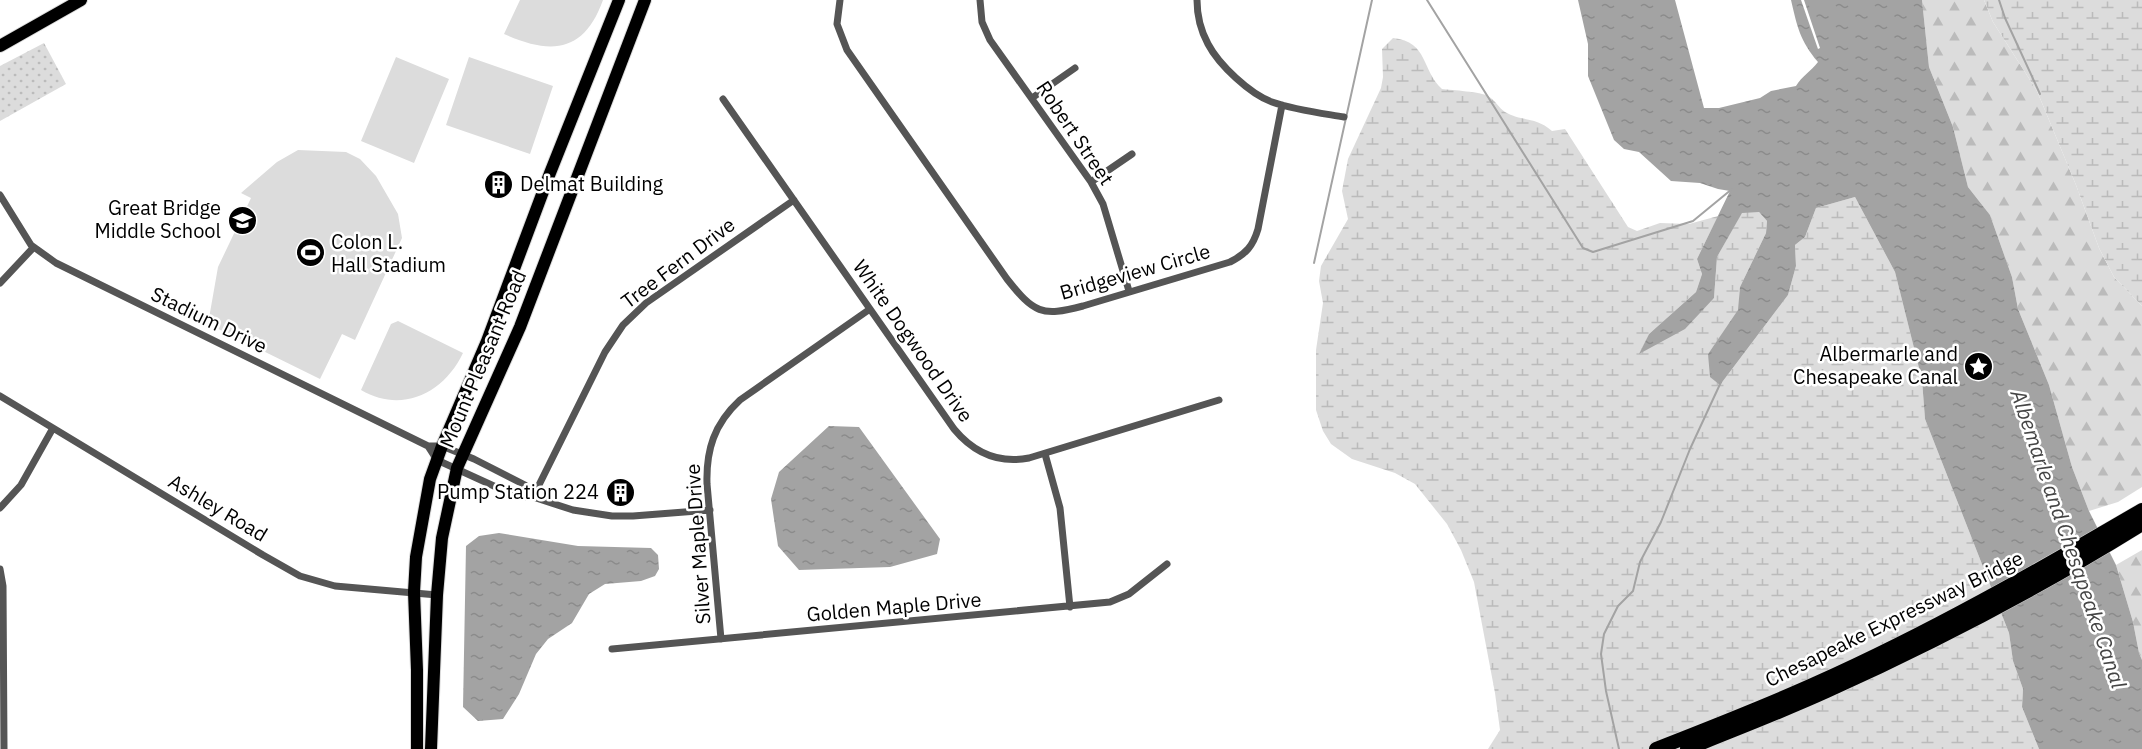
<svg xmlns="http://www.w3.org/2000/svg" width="2142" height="749" viewBox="0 0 2142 749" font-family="'IBM Plex Sans',sans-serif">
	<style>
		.grass { fill: #dcdcdc }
		.forest { fill: url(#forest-firs) }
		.wetland { fill: url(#wetland-marsh) }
		.park { fill: url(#park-dots) }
		.water { fill: url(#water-ripples) }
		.pier { fill: #fff }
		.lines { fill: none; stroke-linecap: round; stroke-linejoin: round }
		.stream { stroke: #a3a3a3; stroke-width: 2 }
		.primary-casing { stroke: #dbdbdb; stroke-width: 14 }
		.highway-casing { stroke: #dbdbdb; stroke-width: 15 }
		.street { stroke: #555; stroke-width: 7 }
		.primary { stroke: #000; stroke-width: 12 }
		.highway { stroke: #000; stroke-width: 14 }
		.labels { text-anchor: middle; stroke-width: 5; stroke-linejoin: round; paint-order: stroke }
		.street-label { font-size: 20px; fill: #000; stroke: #fff }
		.poi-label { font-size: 20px; fill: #000; stroke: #fff; text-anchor: end }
		.water-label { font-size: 21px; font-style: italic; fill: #444; stroke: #fff }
	</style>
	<defs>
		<pattern id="forest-firs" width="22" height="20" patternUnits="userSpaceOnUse" patternTransform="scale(1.5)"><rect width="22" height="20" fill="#dcdcdc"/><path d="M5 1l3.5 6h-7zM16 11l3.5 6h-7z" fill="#bbb"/></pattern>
		<pattern id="wetland-marsh" width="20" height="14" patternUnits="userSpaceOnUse" patternTransform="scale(1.5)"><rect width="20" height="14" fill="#dcdcdc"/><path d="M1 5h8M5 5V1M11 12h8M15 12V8" fill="none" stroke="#bbb"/></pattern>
		<pattern id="park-dots" width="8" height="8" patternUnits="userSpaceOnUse" patternTransform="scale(1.5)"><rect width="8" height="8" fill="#dcdcdc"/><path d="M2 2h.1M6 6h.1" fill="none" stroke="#bbb" stroke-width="1.8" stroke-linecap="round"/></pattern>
		<pattern id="water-ripples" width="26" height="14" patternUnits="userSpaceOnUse" patternTransform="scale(1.5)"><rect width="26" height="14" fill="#a3a3a3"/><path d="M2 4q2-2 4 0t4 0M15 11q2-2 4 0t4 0" fill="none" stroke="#8b8b8b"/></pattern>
	</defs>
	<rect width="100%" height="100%" fill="#fff"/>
	<path class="grass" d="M520,0H603C584,53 551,55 504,34Z
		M396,57L449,79L414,163L361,141Z
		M469,57L553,86L530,154L446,125Z
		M298,150L346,152L360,159L376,176L398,214L402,238L355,340L342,334L320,379L208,324L218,267L251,198L241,193L277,162Z
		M398,321L463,353C444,393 402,414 361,390L391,324Z"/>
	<path class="forest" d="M1922,0H1984L1993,22L2037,91L2076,185L2099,248L2114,277L2142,306V487L2118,502L2089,511L2072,467L2049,385L2018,309L2012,277L1990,215L1968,187L1953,127L1929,67Z
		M2142,550V660L2139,653L2133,622L2116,565Z"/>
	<path class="wetland" d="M1984,0H2142V306L2114,277L2099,248L2076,185L2037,91L1993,22Z
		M1393,38C1429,42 1421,70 1442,89C1452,90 1481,92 1488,96C1495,100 1499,108 1505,112C1522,122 1535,116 1552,131L1565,129L1628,227L1637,231L1660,223L1689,224L1718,216L1697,259L1702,274L1696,292L1649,334L1640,353L1660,341L1714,298L1717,257L1742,212H1759L1767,221L1766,233L1740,287L1739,310L1708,354L1720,385L1788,295L1796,266L1795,245L1805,237L1816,208L1855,197L1895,272L1922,380L1925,419L2009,633L2013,661L2023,689L2022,707L2039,749H1488L1500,730L1495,693L1474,582L1461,550L1447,524L1415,484L1395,473L1352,459L1331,444L1323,431L1316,410V350L1323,303L1319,281L1321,266L1348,219L1342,191L1348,159L1381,88L1383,77L1382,49Z"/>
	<path class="park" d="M44,43L66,84L0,121V66Z"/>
	<path class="water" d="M1578,0H1675L1704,108H1719L1760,98L1771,91L1796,86C1802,76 1811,71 1818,62C1800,41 1797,26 1791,0H1922L1929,67L1953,127L1968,187L1990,215L2012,277L2018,309L2049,385L2072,467L2089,511L2116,565L2133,622L2139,653L2142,660V749H2039L2022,707L2023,689L2013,661L2009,633L1925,419L1922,380L1895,272L1855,197L1816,208L1805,237L1795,245L1796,266L1788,295L1720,385L1710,377L1708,354L1738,310L1740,287L1766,233L1767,221L1759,212L1742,213L1717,257L1714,298L1685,329L1639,354L1649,334L1696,292L1702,274L1697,259L1730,191L1718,189L1700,183L1671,181L1639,152L1624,149L1614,140L1588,76V44Z
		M829,426L859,427L940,539L937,554L890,567L799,570L778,546L771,499L779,472Z
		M499,533L578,546L651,548L658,555L659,569L655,576L641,581L605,584L589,594L572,623L548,639L536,654L519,694L503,719L478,721L463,707L466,546L479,536Z"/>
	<path class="pier" d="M1801,0H1804L1820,48L1818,49Z"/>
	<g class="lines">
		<path class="stream" d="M1427,0L1583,248L1593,252L1693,221L1732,189
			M1999,0L2005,18L2040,94
			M1314,263L1372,0
			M1619,749L1606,691L1601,654L1604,634L1618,606L1633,591L1640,562L1661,522L1690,449L1721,382"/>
		<defs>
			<path id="primary" d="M0,46L81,0
				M417,749V670L414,592L416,557L430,479L442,446L487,341L550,173L619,0
				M431,749L437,595L442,538L457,468L520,327L645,0"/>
			<path id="highway" d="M1656,749C1710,728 1764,707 1817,683C1929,633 2036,572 2142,510
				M1687,749C1733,730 1781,712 1827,691C1935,642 2041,587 2142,524"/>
		</defs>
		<use href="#primary" class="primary-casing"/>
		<use href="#highway" class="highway-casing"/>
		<path class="street" d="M840,0L837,24L847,50L1007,279C1034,313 1041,317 1083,306L1230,262C1246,254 1253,246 1258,229L1282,105
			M980,0L982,22L990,40L1091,182L1103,204L1129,291
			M1197,0C1197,15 1201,31 1208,44C1219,65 1250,94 1272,102C1295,110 1320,113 1344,117
			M1032,98L1075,68
			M723,99L954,429C974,453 998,464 1029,458L1219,400
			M1091,182L1132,154
			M0,195L31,245L56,263L428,446H442L474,459L525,485L533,497
			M0,283L33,248
			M0,396L263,555L300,576L335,586L437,595
			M428,446L437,460L518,497H533L573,510L612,516H633L710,510
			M1045,454L1060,508L1070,607
			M533,497L605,352L623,325L646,303L794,200
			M0,508L21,485L53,428
			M0,569L3,586L4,749
			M721,639L707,484C706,450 714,424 740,400L870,309
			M612,649L1110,602L1129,594L1167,564"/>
		<use href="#primary" class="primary"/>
		<use href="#highway" class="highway"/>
	</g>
	<defs>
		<symbol id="building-disc" viewBox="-11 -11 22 22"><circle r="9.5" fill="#000" stroke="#fff"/><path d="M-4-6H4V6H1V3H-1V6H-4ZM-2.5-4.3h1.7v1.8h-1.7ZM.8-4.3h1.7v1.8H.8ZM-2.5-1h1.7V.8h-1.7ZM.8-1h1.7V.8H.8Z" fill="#fff"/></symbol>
		<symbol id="school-disc" viewBox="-11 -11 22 22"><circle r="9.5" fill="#000" stroke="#fff"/><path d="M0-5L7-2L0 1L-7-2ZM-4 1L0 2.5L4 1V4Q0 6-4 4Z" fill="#fff"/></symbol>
		<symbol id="stadium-disc" viewBox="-11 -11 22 22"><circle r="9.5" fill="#000" stroke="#fff"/><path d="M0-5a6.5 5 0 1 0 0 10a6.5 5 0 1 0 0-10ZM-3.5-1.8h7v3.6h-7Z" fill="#fff"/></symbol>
		<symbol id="sight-disc" viewBox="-11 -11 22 22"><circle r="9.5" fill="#000" stroke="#fff"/><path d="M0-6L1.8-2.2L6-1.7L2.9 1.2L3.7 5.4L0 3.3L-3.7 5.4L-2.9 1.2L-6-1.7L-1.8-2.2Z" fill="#fff"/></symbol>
	</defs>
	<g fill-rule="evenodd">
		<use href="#building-disc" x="482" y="168" width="33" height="33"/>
		<use href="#school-disc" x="226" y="204" width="33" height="33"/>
		<use href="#stadium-disc" x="294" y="236" width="33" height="33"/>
		<use href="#sight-disc" x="1962" y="350" width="33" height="33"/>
		<use href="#building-disc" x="604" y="476" width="33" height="33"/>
	</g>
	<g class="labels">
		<g class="street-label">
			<text transform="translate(1075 133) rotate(56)" y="7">Robert Street</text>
			<text transform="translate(678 263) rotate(-37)" y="7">Tree Fern Drive</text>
			<text transform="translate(1135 272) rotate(-16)" y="7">Bridgeview Circle</text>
			<text transform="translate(209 320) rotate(26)" y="7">Stadium Drive</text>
			<text transform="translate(913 341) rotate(55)" y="7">White Dogwood Drive</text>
			<text transform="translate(483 359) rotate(-67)" y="7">Mount Pleasant Road</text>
			<text transform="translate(218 508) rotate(31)" y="7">Ashley Road</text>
			<text transform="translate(698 544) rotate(-94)" y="7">Silver Maple Drive</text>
			<text transform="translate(894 607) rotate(-5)" y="7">Golden Maple Drive</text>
			<text transform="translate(1894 619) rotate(-26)" y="7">Chesapeake Expressway Bridge</text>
		</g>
		<g class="poi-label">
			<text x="520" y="191" text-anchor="start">Delmat Building</text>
			<text x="221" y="215">Great Bridge<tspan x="221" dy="23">Middle School</tspan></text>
			<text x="331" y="249" text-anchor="start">Colon L.<tspan x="331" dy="23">Hall Stadium</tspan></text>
			<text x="1958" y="361">Albermarle and<tspan x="1958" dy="23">Chesapeake Canal</tspan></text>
			<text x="599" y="499">Pump Station 224</text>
		</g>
		<g class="water-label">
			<text transform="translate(2068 539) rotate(71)" y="7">Albemarle and Chesapeake Canal</text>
		</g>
	</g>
</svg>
